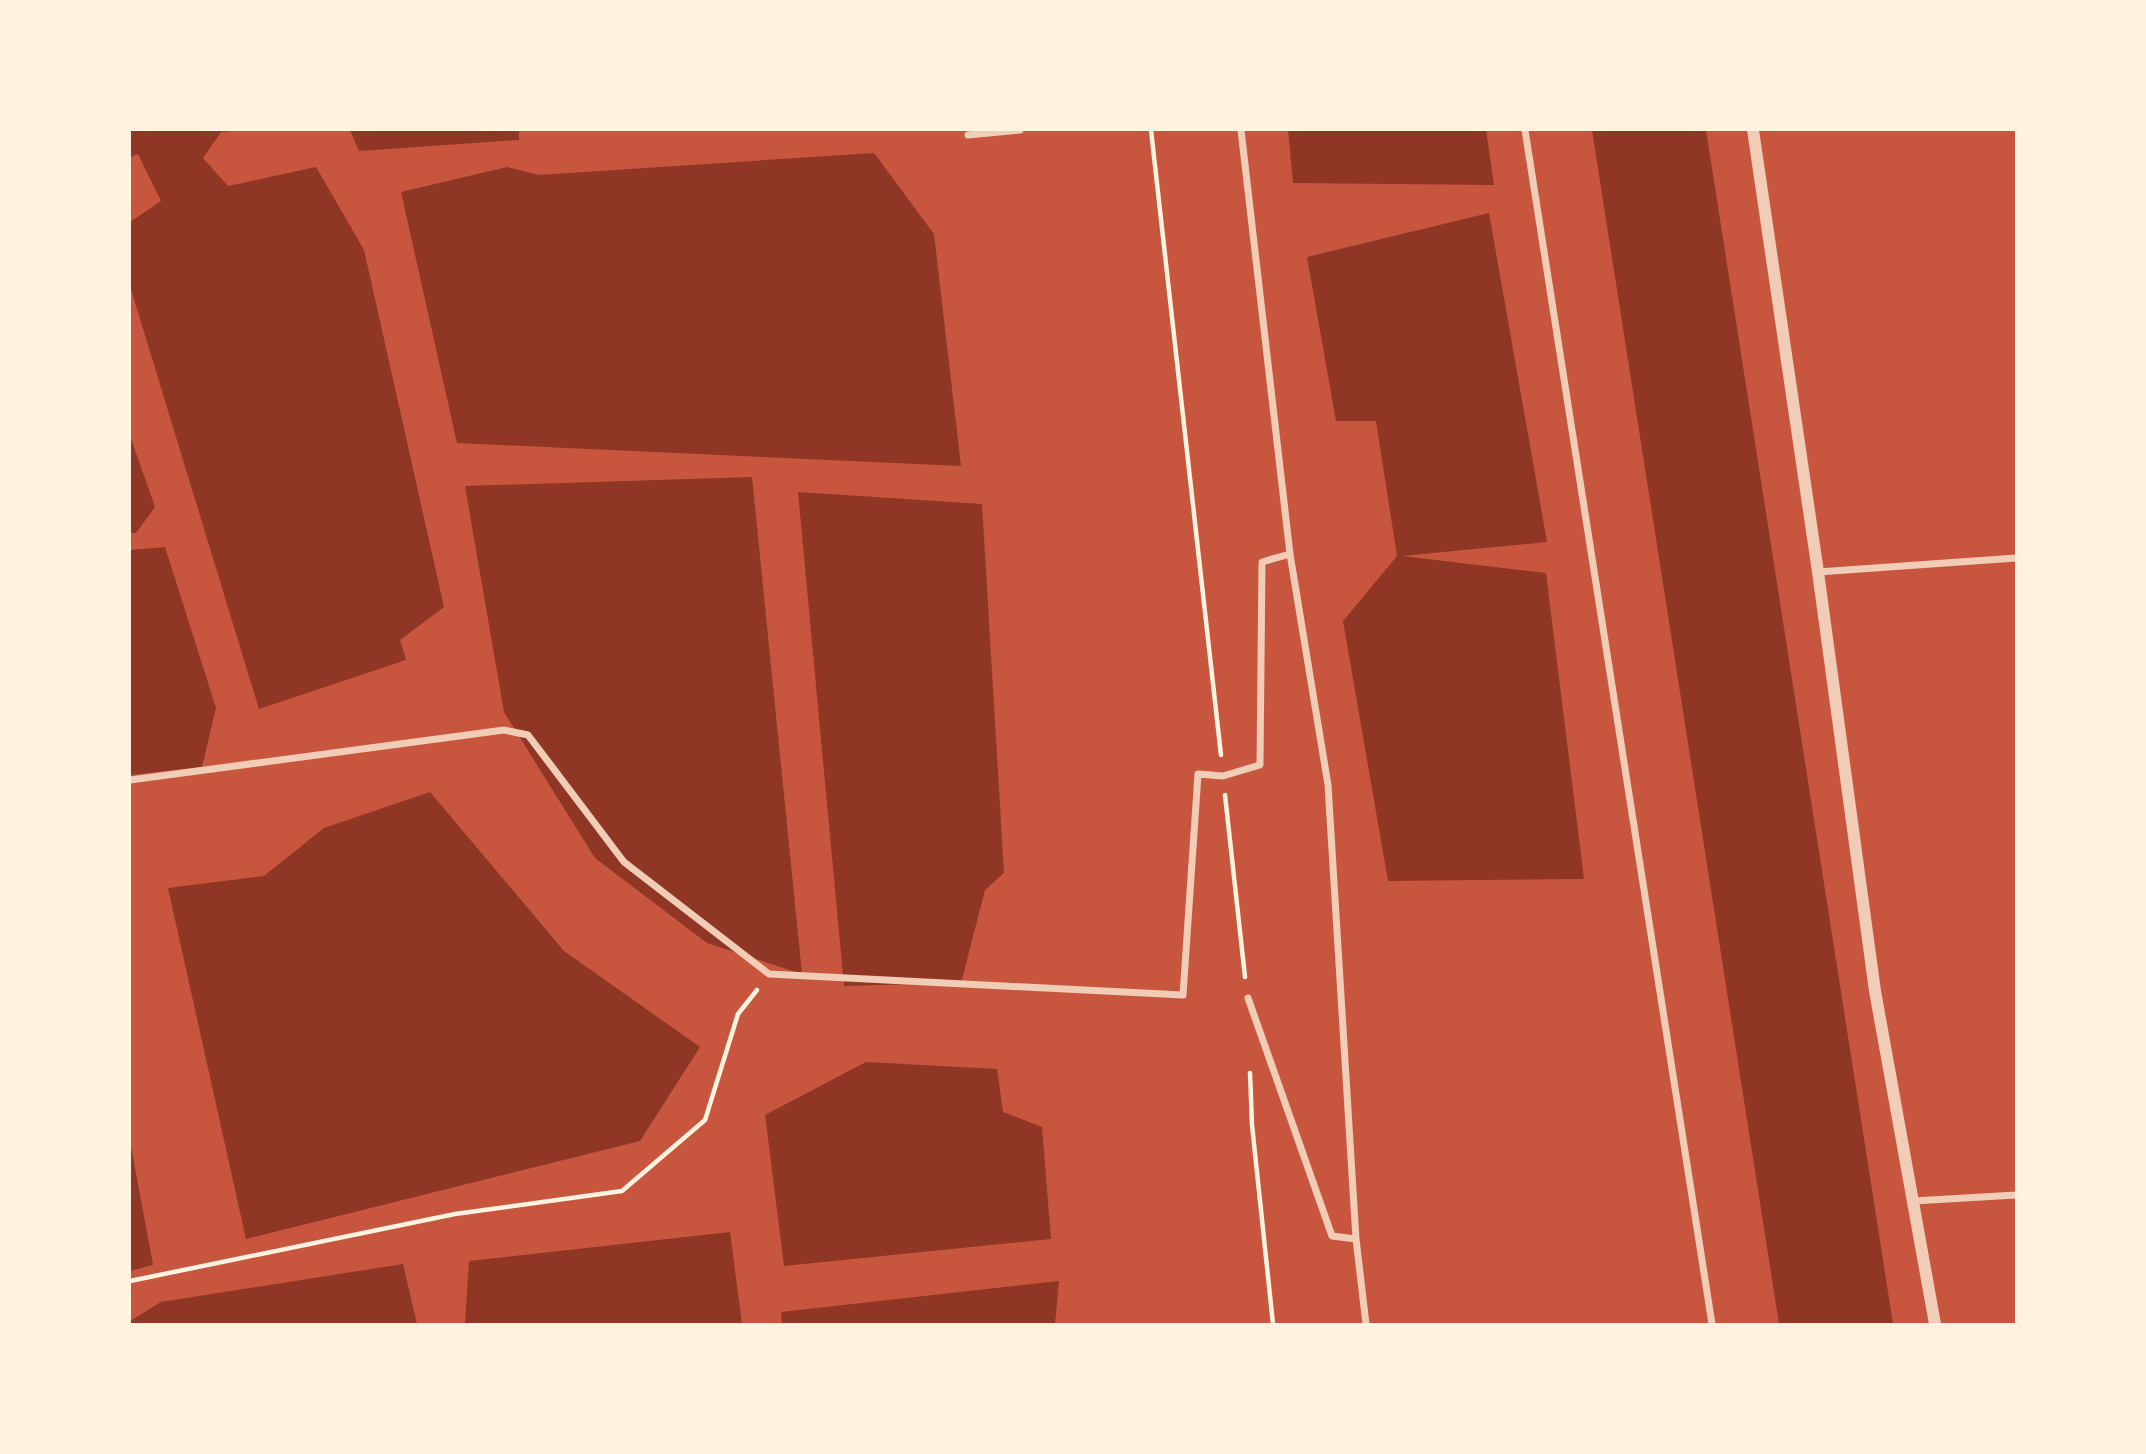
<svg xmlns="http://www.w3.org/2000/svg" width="2146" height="1454" viewBox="0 0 2146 1454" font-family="'Archivo Narrow',sans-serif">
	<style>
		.water { fill: #8f3625 }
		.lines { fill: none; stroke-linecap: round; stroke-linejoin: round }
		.path { stroke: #fff3e0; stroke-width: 4.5 }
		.minor { stroke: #f1ccb7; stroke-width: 7 }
		.tertiary { stroke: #f1ccb7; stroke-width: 12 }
	</style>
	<rect width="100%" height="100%" fill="#c8553d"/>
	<path class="water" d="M130,130H243L221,132L203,158L228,186L316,167L364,250L444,607L400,640L406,660L259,709L130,286V222L161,201L138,154L130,157Z
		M350,130H519V140L359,151Z
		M1288,130H1486L1494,185L1293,183Z
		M1592,130H1706L1893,1324H1779Z
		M874,153L934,234L961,466L457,443L401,192L507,167L539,175Z
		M1489,213L1547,542L1402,556L1546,573L1584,879L1388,881L1343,621L1397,556L1376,421H1336L1307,257Z
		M130,436L155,507L136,533H130Z
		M752,477L802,974L707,943L595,858L504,712L465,486Z
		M798,492L982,504L1004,873L985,890L961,983L844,986Z
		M165,547L216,708L202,767L130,775V550Z
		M430,792L564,951L700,1047L640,1141L246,1239L168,888L264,876L324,828Z
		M866,1062L997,1069L1003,1112L1042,1127L1051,1239L784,1266L765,1115Z
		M130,1141L153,1265L130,1271Z
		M730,1232L742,1324H465L469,1261Z
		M403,1264L417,1324H130V1321L161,1302Z
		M1059,1281L1055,1324H782L781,1312Z"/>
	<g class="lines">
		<path class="path" d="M1151,130L1221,755
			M1225,795L1245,977
			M1250,1073L1252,1125L1273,1324
			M130,1281L455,1214L622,1191L705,1120L738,1014L757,990"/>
		<path class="minor" d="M1241,130L1290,554L1328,785L1356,1239L1366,1324
			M1525,130L1712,1324
			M968,135L1020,130
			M1818,572L2016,558
			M130,780L504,730L528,735L624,862L769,974L1183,995L1198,774L1223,776L1260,765L1262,562L1290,554
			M1248,998L1332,1236L1356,1239
			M1913,1201L2016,1195"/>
		<path class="tertiary" d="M1753,130L1818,572L1875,991L1935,1324"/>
	</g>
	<rect width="2146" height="1454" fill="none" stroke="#fff3e0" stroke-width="262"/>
</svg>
